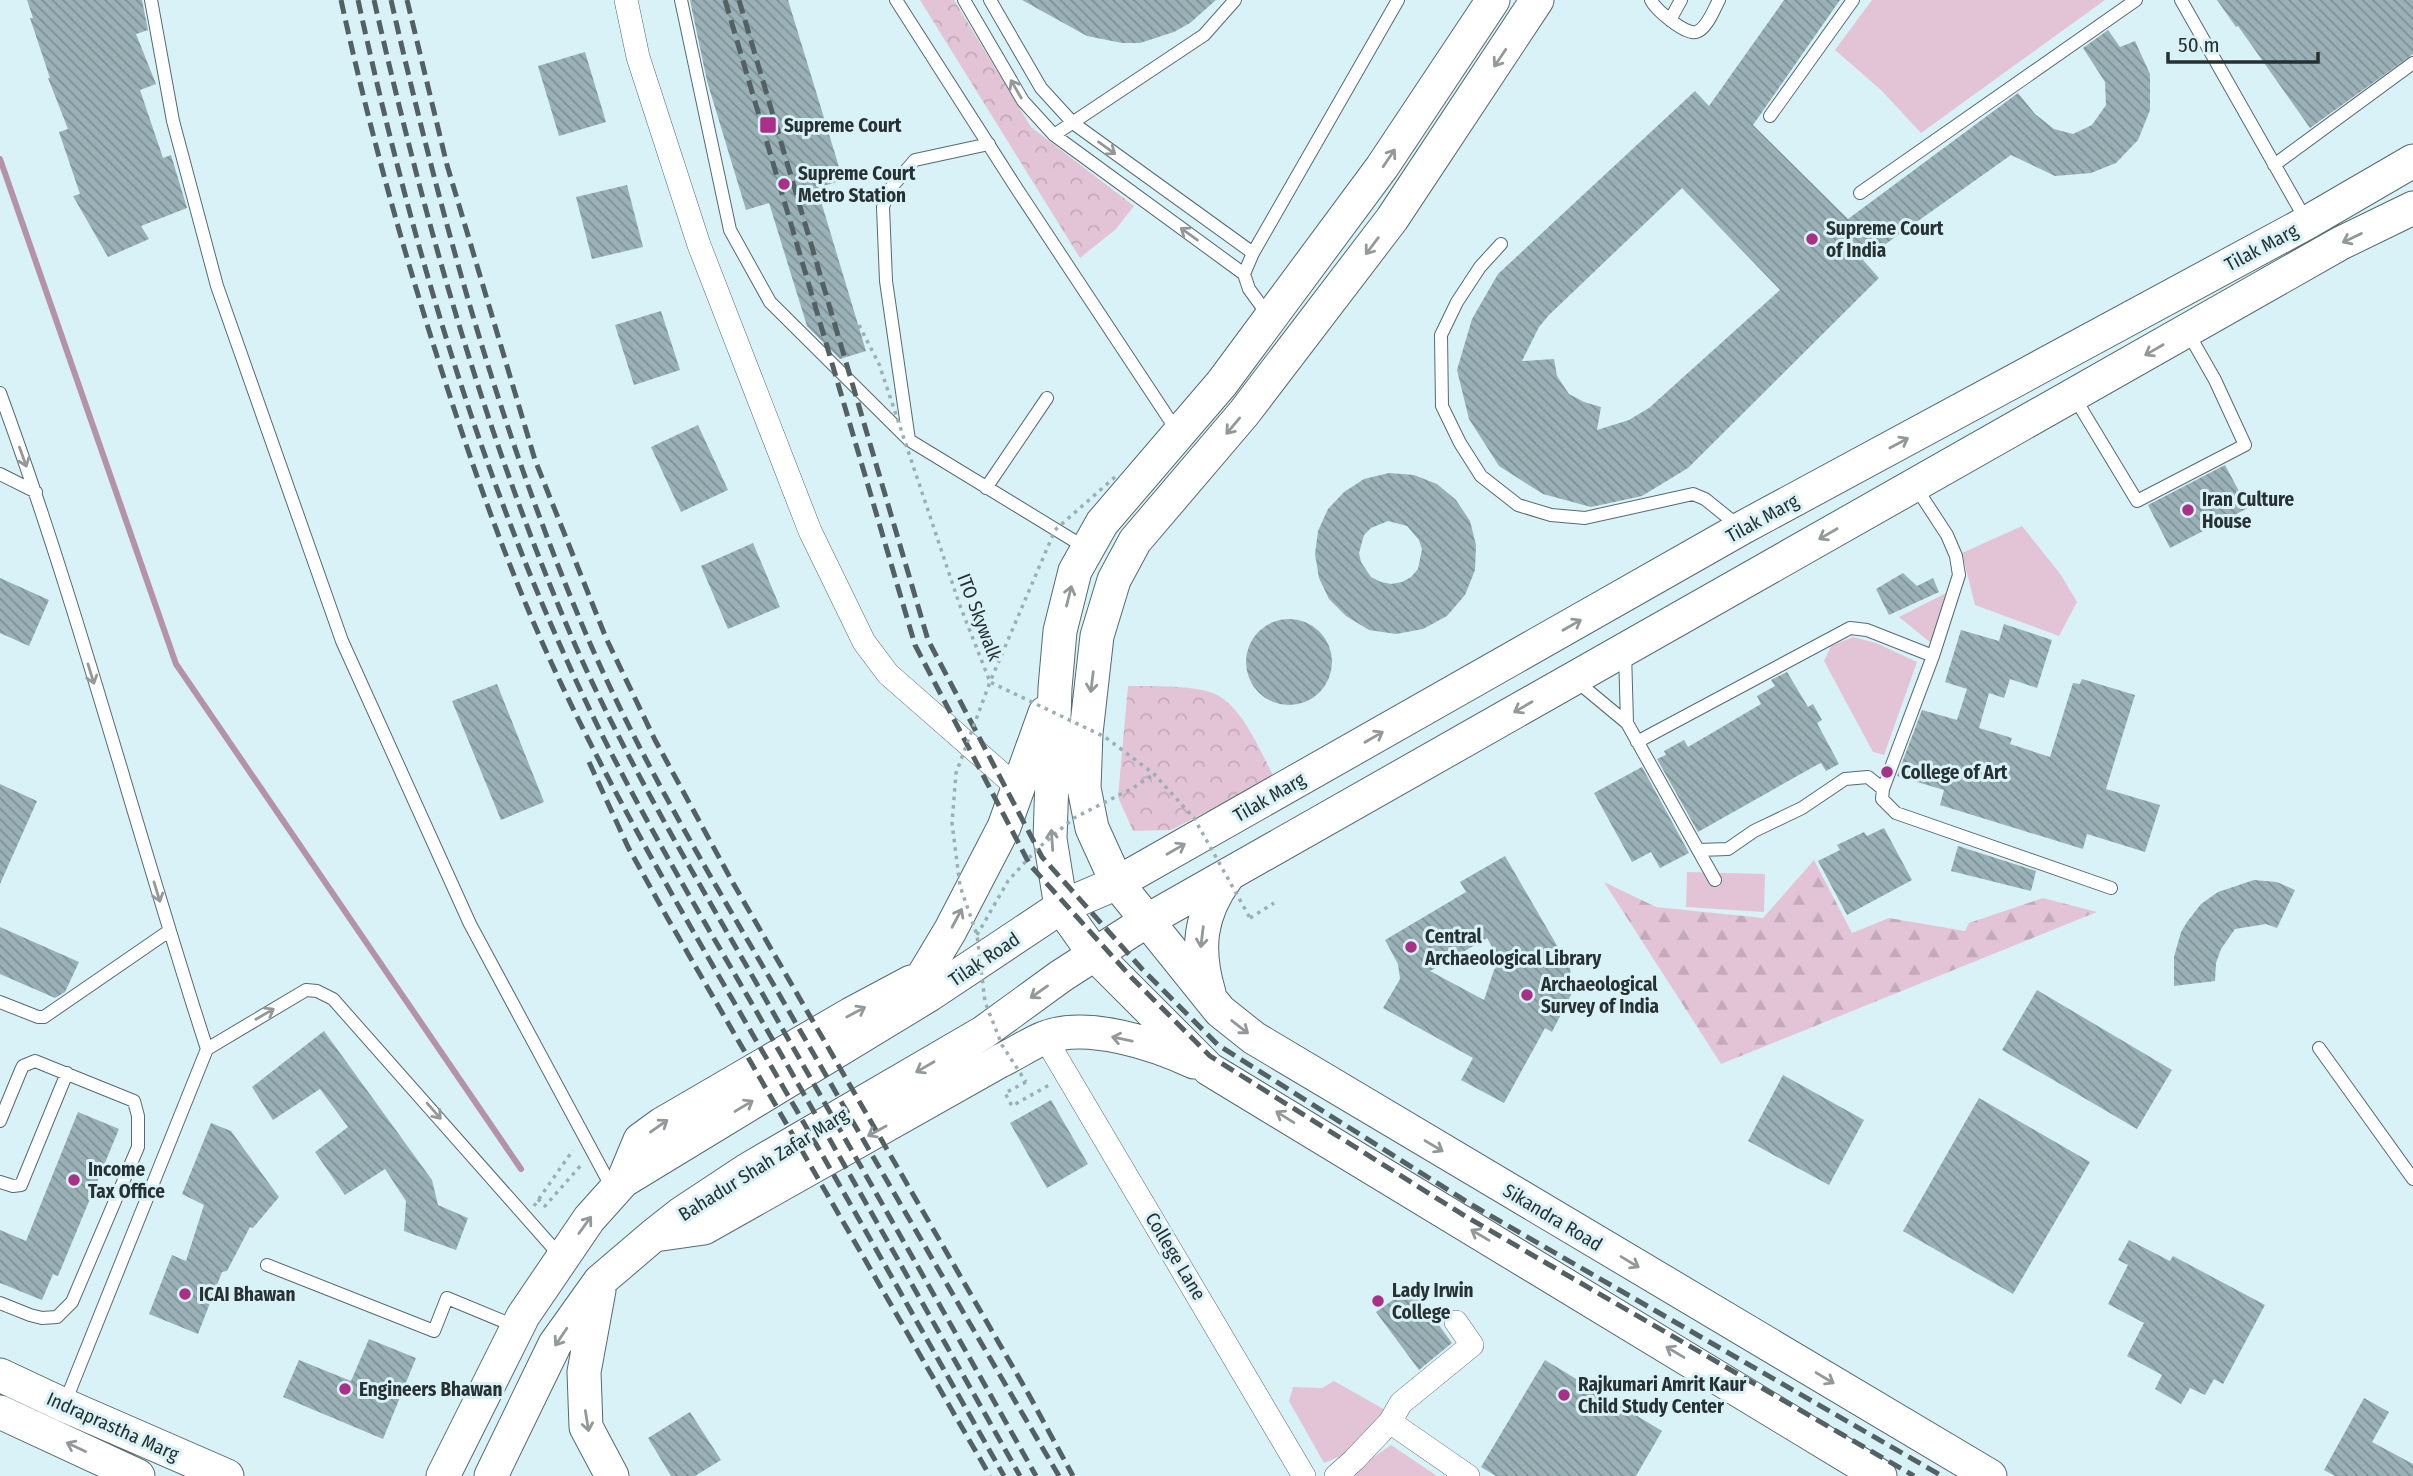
<svg xmlns="http://www.w3.org/2000/svg" width="2413" height="1476" viewBox="0 0 2413 1476" font-family="'Fira Sans Condensed',sans-serif">
	<style>
		.forest { fill: url(#forest-firs) }
		.park { fill: url(#park-crowns) }
		.garden { fill: #e3c4d7 }
		.lines { fill: none; stroke-linecap: round; stroke-linejoin: round }
		.stream { stroke: #b593a7; stroke-width: 6 }
		.building { fill: url(#building-back-hatch); fill-rule: evenodd }
		.service-casing { stroke: #556b6f; stroke-width: 14 }
		.minor-casing { stroke: #556b6f; stroke-width: 24 }
		.secondary-casing { stroke: #556b6f; stroke-width: 35 }
		.path { stroke: #9bafb3; stroke-width: 3.5; stroke-dasharray: 3.5 5; stroke-linecap: butt }
		.service { stroke: #fff; stroke-width: 12 }
		.minor { stroke: #fff; stroke-width: 23 }
		.secondary { stroke: #fff; stroke-width: 33 }
		.rail { stroke: #546164; stroke-width: 5; stroke-dasharray: 14 7; stroke-linecap: butt }
		.path-bridge { stroke: #9bafb3; stroke-width: 3.5; stroke-dasharray: 3.5 5; stroke-linecap: butt }
		.oneway { stroke: #939898 }
		.poi-dot { fill: #a83086; stroke: #d9f2f7; stroke-width: 2.5 }
		.labels { text-anchor: middle; stroke-width: 6; stroke-linejoin: round; paint-order: stroke }
		.poi-label { font-size: 19px; font-weight: bold; fill: #273032; stroke: #d9f2f7; text-anchor: start }
		.street-label { font-size: 19px; fill: #273032; stroke: #d9f2f7 }
	</style>
	<defs>
		<pattern id="forest-firs" width="22" height="20" patternUnits="userSpaceOnUse" patternTransform="scale(1.75)"><rect width="22" height="20" fill="#e3c4d7"/><path d="M5 1l3.5 6h-7zM16 11l3.5 6h-7z" fill="#c3a9b9"/></pattern>
		<pattern id="park-crowns" width="20" height="18" patternUnits="userSpaceOnUse" patternTransform="scale(1.75)"><rect width="20" height="18" fill="#e3c4d7"/><path d="M2 6a3 3 0 1 1 6 0M12 15a3 3 0 1 1 6 0" fill="none" stroke="#c3a9b9"/></pattern>
		<pattern id="building-back-hatch" width="6" height="6" patternUnits="userSpaceOnUse" patternTransform="scale(1.75)"><rect width="6" height="6" fill="#9ab2b7"/><path d="M-1 5l2 2M0 0l6 6M5-1l2 2" fill="none" stroke="#7e9195"/></pattern>
	</defs>
	<rect width="100%" height="100%" fill="#d9f2f7"/>
	<path class="forest" d="M1814,860L1852,933L1889,918L1965,931L1969,923L2043,898L2097,912L1721,1064L1604,882L1656,907L1763,918Z"/>
	<path class="park" d="M920,0H954L1031,127L1134,206L1116,229L1080,258Z
		M1128,686C1151,686 1195,685 1215,694C1243,707 1260,751 1274,777L1171,830L1133,831L1118,797Z"/>
	<path class="garden" d="M1872,0H2105L1921,133L1881,90L1835,50Z
		M2022,526L2061,575L2077,602L2059,636L1975,605L1962,553Z
		M1946,593L1931,643L1899,617Z
		M1853,637L1876,643L1917,662L1884,755L1873,752L1824,661L1831,646Z
		M1687,872L1765,874L1764,912L1686,907Z
		M1334,1381L1387,1411L1348,1453L1324,1463L1289,1401L1293,1387L1322,1388Z
		M1391,1445L1437,1476H1347Z"/>
	<g class="lines">
		<path class="stream" d="M0,159L176,664L521,1169"/>
	</g>
	<path class="building" d="M27,0H142L148,30L136,34L156,84L140,90L163,158L171,155L187,208L141,226L149,239L108,257L73,196L80,194L59,132L68,129L48,78H50L30,18H33Z
		M690,0H788L843,180L817,188L866,351L840,359L807,326L769,203L746,210L707,81Z
		M1022,0H1216L1190,23L1174,32L1140,43H1122L1087,36Z
		M1784,0H1840L1753,125L1848,219L2018,93L2035,114L2054,129L2073,134L2092,125L2106,105L2105,82L2083,48L2108,30L2120,47L2135,41L2150,74V110L2138,140L2116,163L2091,173L2055,176L2011,155L1863,260L1879,278L1688,468L1642,496L1591,507L1543,494L1499,466L1469,419L1457,370L1472,319L1498,274L1695,91L1709,106ZM1682,188L1780,290L1649,408L1629,420L1597,430L1601,407L1584,402L1569,394L1557,376L1554,359L1522,361L1539,327L1549,315Z
		M2217,0H2413V54L2310,128L2238,26L2236,27Z
		M585,52L606,122L559,136L538,66Z
		M627,185L643,247L592,259L576,197Z
		M661,311L680,370L634,385L615,325Z
		M698,425L728,490L681,512L651,447Z
		M2225,465L2248,508L2170,548L2148,505Z
		M1389,473L1414,475L1437,484L1456,500L1470,521L1476,545L1475,570L1465,595L1447,616L1423,629L1396,634L1369,630L1346,616L1329,599L1319,578L1315,554L1318,531L1328,509L1344,492L1364,479ZM1388,521L1407,526L1419,540L1422,549L1418,569L1411,577L1402,582L1391,584L1381,582L1371,577L1361,562L1359,553L1364,535L1371,528Z
		M753,543L780,607L728,629L701,566Z
		M1903,573L1917,586L1933,578L1939,592L1889,615L1876,589Z
		M0,578L49,600L29,646L0,633Z
		M1246 662a43 43 0 1 1 86 0a43 43 0 1 1-86 0Z
		M2004,624L2052,640L2037,688L2010,679L2004,698L1989,693L1979,728L2012,738L2010,744L2050,757L2073,683L2080,684L2082,679L2135,695L2106,789L2160,805L2145,852L2087,834L2083,849L1940,805L1944,790L1897,776L1922,710L1957,720L1967,689L1945,682L1961,630L1999,641Z
		M1787,672L1808,707L1813,704L1822,720L1817,723L1839,764L1826,771L1821,763L1815,766L1698,832L1657,759L1666,755L1664,751L1684,740L1688,747L1761,704L1757,696L1775,686L1771,680Z
		M497,684L544,802L501,820L452,701Z
		M1642,767L1689,853L1660,868L1651,852L1632,862L1594,793Z
		M0,784L37,801L0,884Z
		M1884,828L1912,880L1847,915L1818,861L1840,850L1837,845L1864,832L1867,836Z
		M1958,846L2036,871L2031,891L1951,871Z
		M1505,856L1570,968L1573,991L1552,1032L1545,1028L1504,1103L1461,1080L1473,1058L1383,1008L1400,979L1398,964L1385,940L1466,892L1460,882ZM1487,938L1501,962L1494,970L1484,1000L1430,971Z
		M2254,880L2277,882L2295,890L2277,928L2266,924L2235,929L2221,949L2216,963L2215,981L2174,986V957L2181,932L2187,922L2201,904L2218,892Z
		M0,927L79,962L65,992L55,998L0,974Z
		M2037,990L2172,1070L2137,1129L2002,1050Z
		M324,1031L432,1180L438,1205L468,1218L456,1250L404,1231L406,1201L385,1169L345,1195L315,1152L348,1127L320,1089L273,1120L252,1087Z
		M1783,1075L1864,1120L1829,1185L1748,1141Z
		M1979,1098L2090,1162L2013,1294L1903,1231Z
		M1051,1100L1088,1164L1047,1188L1010,1123Z
		M78,1112L119,1129L58,1276L53,1274L42,1300L0,1283V1230L26,1241Z
		M211,1123L231,1131L279,1197L253,1228L250,1227L227,1271L222,1272L198,1334L149,1314L172,1255L186,1261L204,1205L182,1194Z
		M2129,1240L2170,1261L2173,1256L2265,1305L2223,1384L2214,1379L2205,1395L2190,1388L2181,1404L2155,1389L2162,1375L2127,1356L2144,1323L2108,1304L2128,1265L2118,1260Z
		M1411,1287L1452,1343L1419,1370L1376,1312Z
		M369,1339L416,1358L383,1439L283,1397L299,1360L351,1381Z
		M1545,1360L1662,1431L1636,1476H1496L1481,1467Z
		M2364,1398L2389,1412L2372,1442L2413,1464V1476H2335L2324,1470Z
		M690,1412L721,1460L695,1476H671L648,1438Z"/>
	<g class="lines">
		<defs>
			<path id="service" d="M151,0L173,121L217,286L342,641L470,924L612,1188
				M681,0L730,230L770,302L909,440L1086,548
				M896,0L1017,189L1177,431
				M964,0L1023,101L1054,135L1244,274
				M990,0L1041,88L1073,123L1253,253
				M1651,0C1655,9 1685,35 1696,32C1707,29 1714,9 1719,0
				M2181,0L2307,222
				M1670,20L1681,0
				M1770,116L1853,0
				M1054,135L1204,35L1235,0
				M2274,165L2413,63
				M1860,193L2136,0
				M1501,244L1480,267L1457,302L1441,335L1442,406L1460,443L1481,476L1518,505L1551,515L1585,518L1693,494L1705,499L1741,528
				M1268,315L1249,289L1244,274L1253,253L1398,0
				M0,393C79,608 136,831 207,1049
				M2073,395L2137,501L2245,445L2215,380L2187,331
				M909,440L886,281L883,207L889,190L915,160L989,144
				M0,474L36,492
				M1915,486L1947,535L1956,556L1959,575L1933,656L1883,789L1882,799L1896,813L2111,888
				M986,488L1047,398
				M1574,679L1627,723L1625,652
				M1627,723L1715,880
				M1637,742L1850,628L1867,630L1933,656
				M1699,850L1728,849L1754,831L1802,808L1845,779L1868,777L1883,789
				M0,1002L38,1017H44L169,931
				M2319,1048L2413,1179
				M0,1121L21,1070L23,1066L35,1061L134,1101L138,1116V1147L72,1302L57,1317L42,1318L30,1315L0,1303
				M0,1182L13,1186L21,1185L67,1073
				M267,1265L434,1331L447,1298L517,1327
				M64,1405L207,1049L306,990L317,991L333,999L562,1258"/>
			<path id="minor" d="M626,0L638,57L699,245L810,531L864,642L888,674L1018,788
				M1045,1038L1304,1476
				M1390,1422L1401,1403L1472,1345L1456,1322
				M1336,1476L1354,1460L1390,1422L1468,1476"/>
			<path id="secondary" d="M1493,0L1382,167L1222,383L1102,523L1075,571L1060,631L1055,688L1050,839L1061,907L1095,955L1209,1069L1880,1476
				M1537,0L1392,219L1244,413L1135,541L1114,580L1097,636L1086,733L1084,788L1092,828L1117,883L1220,1011L1254,1038L1990,1476
				M923,976L950,931L1004,827L1045,713
				M1209,993C1196,949 1199,915 1227,877
				M623,1181L640,1140L662,1124L851,1014L911,982
				M655,1235L704,1228L1000,1061C1015,1054 1029,1044 1044,1038C1087,1021 1155,1044 1194,1062
				M599,1290L584,1372L586,1427L612,1476
				M0,1375L64,1405L227,1476
				M0,1412L138,1476
				M443,1476L523,1316L589,1219L623,1181L929,995L1061,907L1117,883L1742,528L2308,222L2413,161
				M491,1476L555,1344L600,1281L654,1235L682,1213L747,1170L984,1032L1061,976L1148,920L2341,243L2413,208"/>
		</defs>
		<use href="#service" class="service-casing"/>
		<use href="#minor" class="minor-casing"/>
		<use href="#secondary" class="secondary-casing"/>
		<path class="path" d="M1250,918L1274,903
			M1026,1082L1005,1093L1012,1106L1049,1085
			M538,1199L545,1206L582,1164
			M534,1206L573,1150"/>
		<use href="#service" class="service"/>
		<use href="#minor" class="minor"/>
		<use href="#secondary" class="secondary"/>
		<path class="rail" d="M341,0C369,128 404,254 444,378C475,474 509,570 551,662C611,793 685,917 757,1042C841,1186 922,1331 1004,1476
			M358,0C407,223 471,446 564,654C622,786 698,910 770,1035C854,1181 937,1329 1020,1476
			M374,0C424,219 486,440 576,647C630,769 700,884 766,1000C856,1158 947,1317 1036,1476
			M391,0C441,218 501,436 589,641C642,763 712,879 779,994C872,1155 965,1316 1059,1476
			M407,0L447,165L535,460L606,638L655,740L733,883L1029,1395L1073,1476
			M725,0L915,645L1030,865L1132,978L1210,1056L1465,1216L1914,1476
			M739,0L928,640L1042,857L1142,969L1218,1045L1472,1205L1942,1476
			M589,762L628,847L668,919L990,1476"/>
		<path class="path-bridge" d="M859,325L879,364L959,603L990,682L956,773L952,823L960,886L977,935L985,1002L1002,1045L1026,1082
			M1115,477L1055,530L990,682L1105,737L1154,774L1194,818L1250,918
			M977,935L1008,881L1037,849L1074,818L1133,788L1154,774"/>
	</g>
	<defs><path id="oneway-shaft" d="M-6 0H5M1.5-3L5.5 0L1.5 3" fill="none" stroke-width="1.6" stroke-linecap="round" stroke-linejoin="round" transform="scale(1.75)"/></defs>
	<g class="oneway">
		<use href="#oneway-shaft" transform="translate(1500 58) rotate(124)"/>
		<use href="#oneway-shaft" transform="translate(1016 89) rotate(-120)"/>
		<use href="#oneway-shaft" transform="translate(1107 148) rotate(36)"/>
		<use href="#oneway-shaft" transform="translate(1389 158) rotate(-56)"/>
		<use href="#oneway-shaft" transform="translate(1189 234) rotate(-144)"/>
		<use href="#oneway-shaft" transform="translate(2352 238) rotate(154)"/>
		<use href="#oneway-shaft" transform="translate(1372 246) rotate(127)"/>
		<use href="#oneway-shaft" transform="translate(2154 350) rotate(150)"/>
		<use href="#oneway-shaft" transform="translate(1233 426) rotate(130)"/>
		<use href="#oneway-shaft" transform="translate(1899 443) rotate(-28)"/>
		<use href="#oneway-shaft" transform="translate(23 457) rotate(70)"/>
		<use href="#oneway-shaft" transform="translate(1828 534) rotate(150)"/>
		<use href="#oneway-shaft" transform="translate(1069 596) rotate(-76)"/>
		<use href="#oneway-shaft" transform="translate(1572 625) rotate(-30)"/>
		<use href="#oneway-shaft" transform="translate(91 674) rotate(73)"/>
		<use href="#oneway-shaft" transform="translate(1092 682) rotate(97)"/>
		<use href="#oneway-shaft" transform="translate(1523 707) rotate(150)"/>
		<use href="#oneway-shaft" transform="translate(1374 737) rotate(-30)"/>
		<use href="#oneway-shaft" transform="translate(1052 840) rotate(-94)"/>
		<use href="#oneway-shaft" transform="translate(1176 849) rotate(-30)"/>
		<use href="#oneway-shaft" transform="translate(157 892) rotate(73)"/>
		<use href="#oneway-shaft" transform="translate(957 918) rotate(-62)"/>
		<use href="#oneway-shaft" transform="translate(1202 937) rotate(97)"/>
		<use href="#oneway-shaft" transform="translate(1039 992) rotate(145)"/>
		<use href="#oneway-shaft" transform="translate(856 1012) rotate(-28)"/>
		<use href="#oneway-shaft" transform="translate(265 1014) rotate(-30)"/>
		<use href="#oneway-shaft" transform="translate(1240 1027) rotate(38)"/>
		<use href="#oneway-shaft" transform="translate(1122 1039) rotate(-168)"/>
		<use href="#oneway-shaft" transform="translate(925 1067) rotate(150)"/>
		<use href="#oneway-shaft" transform="translate(744 1106) rotate(-31)"/>
		<use href="#oneway-shaft" transform="translate(434 1111) rotate(49)"/>
		<use href="#oneway-shaft" transform="translate(1285 1117) rotate(-148)"/>
		<use href="#oneway-shaft" transform="translate(659 1126) rotate(-35)"/>
		<use href="#oneway-shaft" transform="translate(877 1131) rotate(151)"/>
		<use href="#oneway-shaft" transform="translate(1434 1146) rotate(31)"/>
		<use href="#oneway-shaft" transform="translate(585 1225) rotate(-54)"/>
		<use href="#oneway-shaft" transform="translate(1480 1235) rotate(-149)"/>
		<use href="#oneway-shaft" transform="translate(1630 1262) rotate(31)"/>
		<use href="#oneway-shaft" transform="translate(561 1337) rotate(124)"/>
		<use href="#oneway-shaft" transform="translate(1675 1352) rotate(-149)"/>
		<use href="#oneway-shaft" transform="translate(1825 1378) rotate(31)"/>
		<use href="#oneway-shaft" transform="translate(587 1421) rotate(81)"/>
		<use href="#oneway-shaft" transform="translate(76 1447) rotate(-155)"/>
	</g>
	<g class="poi-dot">
		<rect x="759" y="116" width="18" height="18" rx="3.5"/>
		<circle cx="784" cy="184" r="7"/>
		<circle cx="1812" cy="239" r="7"/>
		<circle cx="2188" cy="510" r="7"/>
		<circle cx="1887" cy="772" r="7"/>
		<circle cx="1411" cy="947" r="7"/>
		<circle cx="1527" cy="995" r="7"/>
		<circle cx="74" cy="1180" r="7"/>
		<circle cx="185" cy="1294" r="7"/>
		<circle cx="1378" cy="1301" r="7"/>
		<circle cx="345" cy="1389" r="7"/>
		<circle cx="1564" cy="1395" r="7"/>
	</g>
	<g class="labels">
		<g class="poi-label">
			<text x="784" y="132">Supreme Court</text>
			<text x="798" y="180">Supreme Court<tspan x="798" dy="22">Metro Station</tspan></text>
			<text x="1826" y="235">Supreme Court<tspan x="1826" dy="22">of India</tspan></text>
			<text x="2202" y="506">Iran Culture<tspan x="2202" dy="22">House</tspan></text>
			<text x="1901" y="779">College of Art</text>
			<text x="1425" y="943">Central<tspan x="1425" dy="22">Archaeological Library</tspan></text>
			<text x="1541" y="991">Archaeological<tspan x="1541" dy="22">Survey of India</tspan></text>
			<text x="88" y="1176">Income<tspan x="88" dy="22">Tax Office</tspan></text>
			<text x="1392" y="1297">Lady Irwin<tspan x="1392" dy="22">College</tspan></text>
			<text x="199" y="1301">ICAI Bhawan</text>
			<text x="1578" y="1391">Rajkumari Amrit Kaur<tspan x="1578" dy="22">Child Study Center</tspan></text>
			<text x="359" y="1396">Engineers Bhawan</text>
		</g>
		<g class="street-label">
			<text transform="translate(2261 247) rotate(-28)" y="7">Tilak Marg</text>
			<text transform="translate(1762 518) rotate(-29)" y="7">Tilak Marg</text>
			<text transform="translate(980 617) rotate(69)" y="7">ITO Skywalk</text>
			<text transform="translate(1269 797) rotate(-30)" y="7">Tilak Marg</text>
			<text transform="translate(984 959) rotate(-34)" y="7">Tilak Road</text>
			<text transform="translate(763 1164) rotate(-32)" y="7">Bahadur Shah Zafar Marg</text>
			<text transform="translate(1553 1217) rotate(31)" y="7">Sikandra Road</text>
			<text transform="translate(1176 1256) rotate(59)" y="7">College Lane</text>
			<text transform="translate(113 1426) rotate(24)" y="7">Indraprastha Marg</text>
		</g>
	</g>
	<path d="M2168 52v10h150v-10" fill="none" stroke="#273032" stroke-width="3.5"/>
	<text x="2178" y="52" font-size="21" fill="#273032" stroke="#d9f2f7" stroke-width="5" paint-order="stroke">50 m</text>
</svg>
